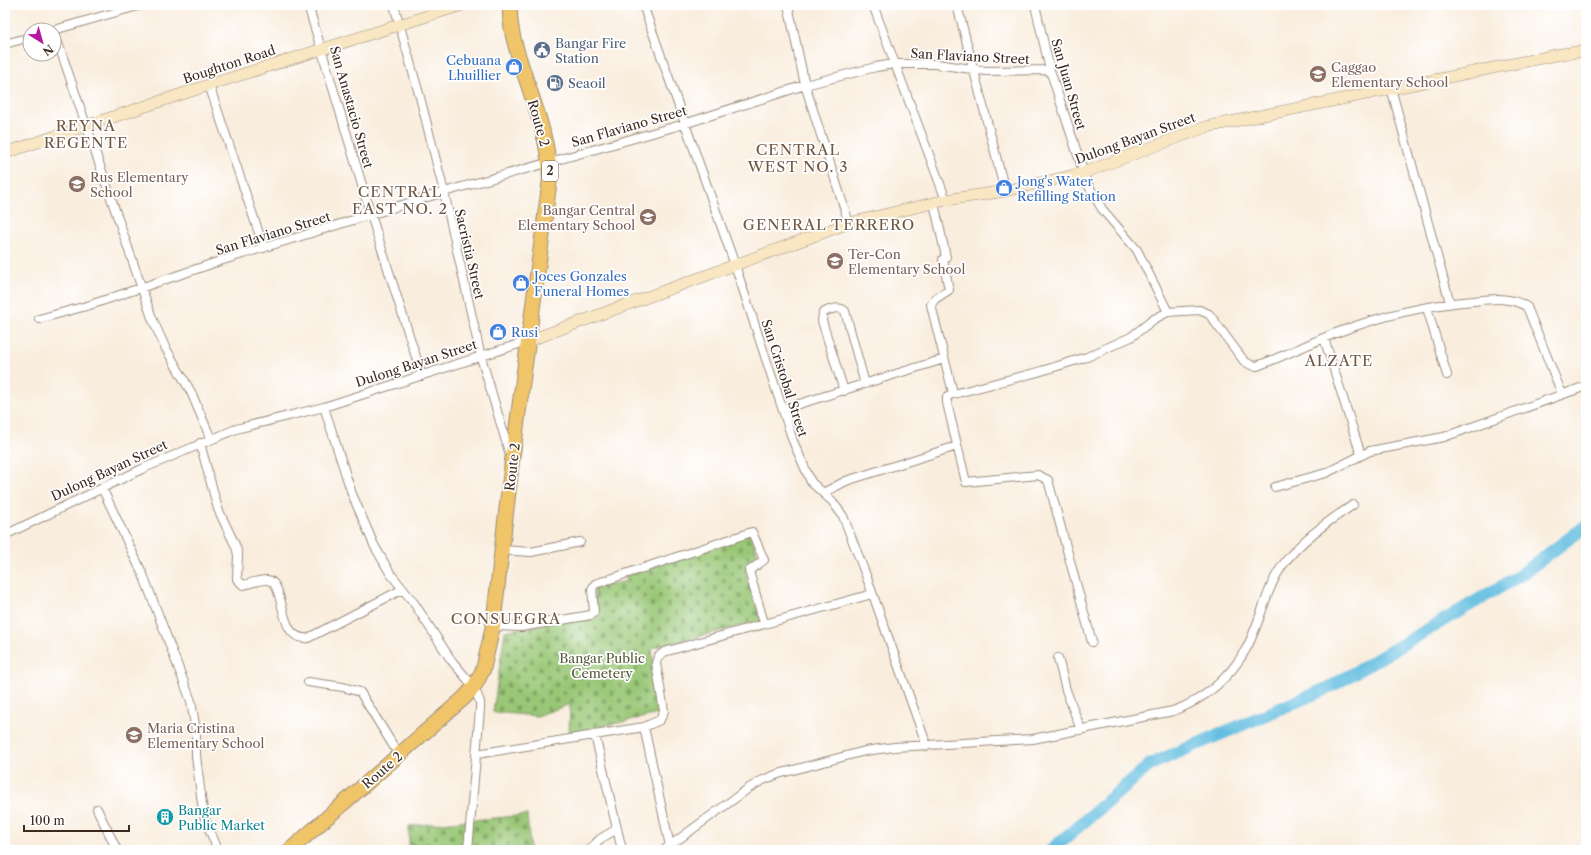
<svg xmlns="http://www.w3.org/2000/svg" width="1591" height="855" viewBox="0 0 1591 855" font-family="'Libre Caslon Text',serif">
	<style>
		.cemetery { fill: url(#cemetery-stones); stroke: #6a784a }
		.lines { fill: none; stroke-linecap: round; stroke-linejoin: round }
		.river { stroke: #62bde0; stroke-width: 13 }
		.street-casing { stroke: #9a8c7e; stroke-width: 10 }
		.secondary-casing { stroke: #9a8c7e; stroke-width: 12 }
		.highway-casing { stroke: #9a8c7e; stroke-width: 16 }
		.street { stroke: #fff; stroke-width: 8 }
		.secondary { stroke: #f9e7c3; stroke-width: 11 }
		.highway { stroke: #f0c469; stroke-width: 14 }
		.labels { text-anchor: middle; stroke-width: 3.5; stroke-linejoin: round; paint-order: stroke }
		.shield { fill: #fff; stroke: #766a62; stroke-width: 1 }
		.shield-label { font-size: 12px; font-weight: bold; fill: #3b2a1e }
		.service-label { font-size: 13px; fill: #4e5e75; stroke: #fff; text-anchor: start }
		.street-label { font-size: 13px; fill: #3b2a1e; stroke: #fff }
		.shop-label { font-size: 13px; fill: #366cbe; stroke: #fff; text-anchor: start }
		.education-label { font-size: 13px; fill: #785e54; stroke: #fff; text-anchor: start }
		.park-label { font-size: 13px; fill: #575938; stroke: #fff }
		.culture-label { font-size: 13px; fill: #0d838f; stroke: #fff; text-anchor: start }
		.quarter-label { font-size: 15px; letter-spacing: 1px; fill: #715843; stroke: #fff }
	</style>
	<defs>
		<pattern id="cemetery-stones" width="16" height="16" patternUnits="userSpaceOnUse"><rect width="16" height="16" fill="#99c776"/><path d="M2 7V4a2 2 0 0 1 4 0v3zM10 15v-3a2 2 0 0 1 4 0v3z" fill="#7ea260"/></pattern>
	</defs>
	<rect width="100%" height="100%" fill="#fff"/>
	<filter id="ink" filterUnits="userSpaceOnUse"><feTurbulence type="fractalNoise" baseFrequency=".025" numOctaves="2"/><feDisplacementMap in="SourceGraphic" scale="8" xChannelSelector="R" yChannelSelector="G"/><feConvolveMatrix kernelMatrix="1 2 1 2 8 2 1 2 1" color-interpolation-filters="sRGB"/></filter>
	<filter id="wash" filterUnits="userSpaceOnUse"><feTurbulence type="fractalNoise" baseFrequency=".012" numOctaves="4" result="noise"/><feDisplacementMap in="SourceGraphic" scale="16" xChannelSelector="R" yChannelSelector="G"/><feGaussianBlur stdDeviation="0.9" result="paint"/><feColorMatrix in="noise" values="0 0 0 0 0 0 0 0 0 0 0 0 0 0 0 0 0 1.4 0 .05"/><feComposite in="paint" operator="in"/></filter>
	<g filter="url(#wash)">
		<rect width="100%" height="100%" fill="#f9eddd"/>
		<path class="cemetery" d="M751,534L760,562L745,571L761,621L652,648L658,714L569,734L570,704L537,716L493,712L505,631L596,615L594,588L627,581L625,576Z
			M527,815L530,850H409V826Z"/>
		<g class="lines">
			<path class="river" d="M1051,850L1151,764L1330,687L1519,576L1586,526"/>
		</g>
	</g>
	<g filter="url(#ink)">
		<g class="lines">
			<defs>
				<path id="street" d="M308,5L371,215L422,376
					M394,5L421,101L444,192L481,357L510,455
					M643,5L735,265L793,441L811,482L832,501L843,516L867,578L927,746
					M788,5L805,85L849,223
					M873,5L946,200
					M957,5L1005,191
					M1035,5L1050,70L1087,183L1102,209L1137,250L1168,312
					M54,30L141,5
					M54,31L152,318L165,347L191,392L211,439
					M5,44L30,37
					M209,85L264,248
					M1391,88L1450,303
					M934,203L946,257L943,259L949,290L935,299L931,305L953,393
					M1427,308L1447,375
					M39,319L90,305L220,261L444,192L684,124L805,85L876,67L894,64H936L986,71L1050,70
					M1324,338L1361,455
					M844,391L822,321L823,313C829,309 839,306 845,311L865,384
					M324,407L352,494L374,545L390,573L414,603L451,660L474,687L480,702V709L468,850
					M783,409L944,359
					M200,443L218,509L236,547L238,555L237,579L243,585C250,584 260,579 267,580C287,581 276,642 308,638L403,589
					M1275,487L1326,473L1370,451L1444,437L1586,386
					M102,488L144,577L191,701L196,731V756L202,804L205,819L218,850
					M823,493L846,481L957,446
					M5,535L142,469L236,429L324,407L528,341
					M501,550L531,552L580,542
					M493,626L521,627L591,615L594,612L592,589L595,584L752,532L764,560L749,571L764,623
					M1092,642L1048,480L1038,475L966,482L947,403V397L950,395L1038,372L1087,357L1131,337L1154,319L1168,312L1199,310L1209,314L1244,361L1251,365L1257,366C1284,356 1310,343 1336,333C1380,316 1426,305 1473,301C1491,299 1511,296 1527,307L1562,394
					M1058,658L1066,690L1081,730
					M308,682L343,687L360,692L399,755
					M644,727L670,846
					M595,735L622,850
					M477,754L644,727L660,720L664,711L656,663L658,657L664,652L872,594
					M97,809L117,850
					M589,850L600,839L617,829
					M664,850L749,788L763,780L778,774L865,751L894,747L1033,739L1173,711C1204,700 1230,678 1246,649C1259,626 1264,597 1277,574C1292,547 1328,521 1353,505"/>
				<path id="secondary" d="M5,153L209,85L462,5
					M528,341L849,223L946,200L1005,191L1083,173L1206,127L1561,54L1586,51"/>
				<path id="highway" d="M290,850L464,698L474,687L483,670L493,626L512,461L550,179C549,141 535,106 523,70C516,49 509,28 510,5"/>
			</defs>
			<use href="#street" class="street-casing"/>
			<use href="#secondary" class="secondary-casing"/>
			<use href="#highway" class="highway-casing"/>
			<use href="#street" class="street"/>
			<use href="#secondary" class="secondary"/>
			<use href="#highway" class="highway"/>
		</g>
	</g>
	<defs>
		<symbol id="civic-disc" viewBox="-11 -11 22 22"><circle r="9.5" fill="#5c6f8a" stroke="#fff"/><path d="M-.6-6.5H3V-4.5H.6V-3L4-1V1h2V6H-6V1h2V-1L-.6-3ZM-1.2 2.5V6h2.4V2.5Z" fill="#fff"/></symbol>
		<symbol id="shop-disc" viewBox="-11 -11 22 22"><circle r="9.5" fill="#3f7fe0" stroke="#fff"/><path d="M-5-2.5h2.3a2.7 3.5 0 0 1 5.4 0H5L5.5 6h-11ZM-1.5-2.5h3a1.5 2.3 0 0 0-3 0Z" fill="#fff"/></symbol>
		<symbol id="school-disc" viewBox="-11 -11 22 22"><circle r="9.5" fill="#8d6e63" stroke="#fff"/><path d="M0-5L7-2L0 1L-7-2ZM-4 1L0 2.5L4 1V4Q0 6-4 4Z" fill="#fff"/></symbol>
		<symbol id="fuel-disc" viewBox="-11 -11 22 22"><circle r="9.5" fill="#5c6f8a" stroke="#fff"/><path d="M-5.5-6h7V0h2V4h1.3V-2.5L3-4.5l.8-.8L6-3V5H2.5V1h-1V6h-7ZM-4.2-4.7v3.2H.2V-4.7Z" fill="#fff"/></symbol>
		<symbol id="building-disc" viewBox="-11 -11 22 22"><circle r="9.5" fill="#0f9aa8" stroke="#fff"/><path d="M-4-6H4V6H1V3H-1V6H-4ZM-2.5-4.3h1.7v1.8h-1.7ZM.8-4.3h1.7v1.8H.8ZM-2.5-1h1.7V.8h-1.7ZM.8-1h1.7V.8H.8Z" fill="#fff"/></symbol>
	</defs>
	<g fill-rule="evenodd">
		<use href="#civic-disc" x="532" y="40" width="20" height="20"/>
		<use href="#shop-disc" x="504" y="57" width="20" height="20"/>
		<use href="#school-disc" x="1308" y="64" width="20" height="20"/>
		<use href="#fuel-disc" x="545" y="73" width="20" height="20"/>
		<use href="#school-disc" x="67" y="174" width="20" height="20"/>
		<use href="#shop-disc" x="994" y="178" width="20" height="20"/>
		<use href="#school-disc" x="638" y="207" width="20" height="20"/>
		<use href="#school-disc" x="825" y="251" width="20" height="20"/>
		<use href="#shop-disc" x="511" y="273" width="20" height="20"/>
		<use href="#shop-disc" x="488" y="322" width="20" height="20"/>
		<use href="#school-disc" x="124" y="725" width="20" height="20"/>
		<use href="#building-disc" x="155" y="807" width="20" height="20"/>
	</g>
	<g class="labels">
		<rect class="shield" x="542" y="161" width="16" height="20" rx="3"/>
		<g class="shield-label">
			<text x="550" y="175">2</text>
		</g>
		<g class="service-label">
			<text x="555" y="48">Bangar Fire<tspan x="555" dy="15">Station</tspan></text>
			<text x="568" y="88">Seaoil</text>
		</g>
		<g class="street-label">
			<text transform="translate(970 56) rotate(3)" y="5">San Flaviano Street</text>
			<text transform="translate(229 64) rotate(-18)" y="5">Boughton Road</text>
			<text transform="translate(1069 84) rotate(74)" y="5">San Juan Street</text>
			<text transform="translate(352 107) rotate(74)" y="5">San Anastacio Street</text>
			<text transform="translate(539 123) rotate(74)" y="5">Route 2</text>
			<text transform="translate(629 126) rotate(-16)" y="5">San Flaviano Street</text>
			<text transform="translate(1135 138) rotate(-20)" y="5">Dulong Bayan Street</text>
			<text transform="translate(273 233) rotate(-17)" y="5">San Flaviano Street</text>
			<text transform="translate(470 254) rotate(77)" y="5">Sacristia Street</text>
			<text transform="translate(416 363) rotate(-18)" y="5">Dulong Bayan Street</text>
			<text transform="translate(785 378) rotate(72)" y="5">San Cristobal Street</text>
			<text transform="translate(512 467) rotate(-83)" y="5">Route 2</text>
			<text transform="translate(109 470) rotate(-25)" y="5">Dulong Bayan Street</text>
			<text transform="translate(382 770) rotate(-41)" y="5">Route 2</text>
		</g>
		<g class="shop-label">
			<text x="501" y="65" text-anchor="end">Cebuana<tspan x="501" dy="15">Lhuillier</tspan></text>
			<text x="1017" y="186">Jong's Water<tspan x="1017" dy="15">Refilling Station</tspan></text>
			<text x="534" y="281">Joces Gonzales<tspan x="534" dy="15">Funeral Homes</tspan></text>
			<text x="511" y="337">Rusi</text>
		</g>
		<g class="education-label">
			<text x="1331" y="72">Caggao<tspan x="1331" dy="15">Elementary School</tspan></text>
			<text x="90" y="182">Rus Elementary<tspan x="90" dy="15">School</tspan></text>
			<text x="635" y="215" text-anchor="end">Bangar Central<tspan x="635" dy="15">Elementary School</tspan></text>
			<text x="848" y="259">Ter-Con<tspan x="848" dy="15">Elementary School</tspan></text>
			<text x="147" y="733">Maria Cristina<tspan x="147" dy="15">Elementary School</tspan></text>
		</g>
		<g class="park-label">
			<text x="602" y="663">Bangar Public<tspan x="602" dy="15">Cemetery</tspan></text>
		</g>
		<g class="culture-label">
			<text x="178" y="815">Bangar<tspan x="178" dy="15">Public Market</tspan></text>
		</g>
		<g class="quarter-label">
			<text x="86" y="131">REYNA<tspan x="86" dy="17">REGENTE</tspan></text>
			<text x="798" y="155">CENTRAL<tspan x="798" dy="17">WEST NO. 3</tspan></text>
			<text x="400" y="197">CENTRAL<tspan x="400" dy="17">EAST NO. 2</tspan></text>
			<text x="829" y="230">GENERAL TERRERO</text>
			<text x="1339" y="366">ALZATE</text>
			<text x="506" y="624">CONSUEGRA</text>
		</g>
	</g>
	<rect width="1591" height="855" fill="none" stroke="#fff" stroke-width="20"/>
	<g transform="translate(42 42) rotate(143)"><circle r="19" fill="#ffffff" stroke="#b1aaa5"/>
	<path d="M0-3L7 15L0 10L-7 15Z" fill="#b5179e"/>
	<text y="-6" font-size="11" font-weight="bold" text-anchor="middle" fill="#3b2a1e">N</text>
	</g>
	<path d="M24 825v6h105v-6" fill="none" stroke="#3b2a1e" stroke-width="2"/>
	<text x="30" y="825" font-size="12" fill="#3b2a1e" stroke="#ffffff" stroke-width="3" paint-order="stroke">100 m</text>
</svg>
